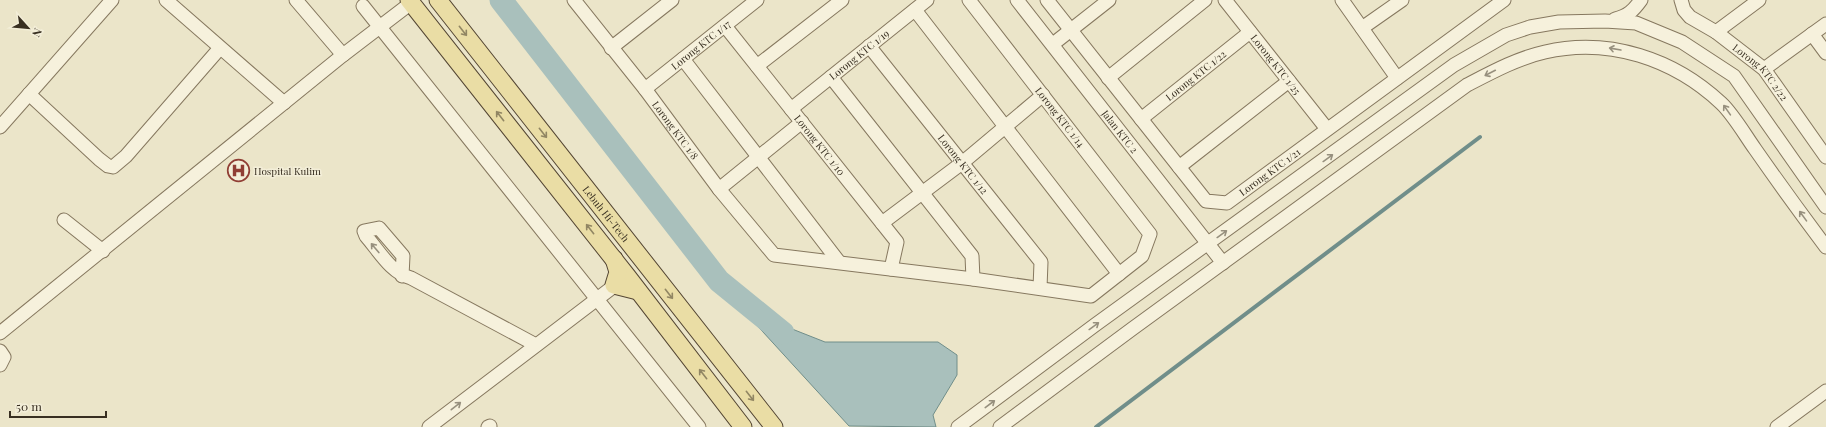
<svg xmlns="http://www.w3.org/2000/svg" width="1826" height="427" viewBox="0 0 1826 427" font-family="'Playfair Display',serif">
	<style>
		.water { fill: #a9c0bc; stroke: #708e8a }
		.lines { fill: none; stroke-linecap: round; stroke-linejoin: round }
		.stream { stroke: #708e8a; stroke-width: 4 }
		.river { stroke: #a9c0bc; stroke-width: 23 }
		.minor-casing { stroke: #86785f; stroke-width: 15 }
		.major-casing { stroke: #544633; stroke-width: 19 }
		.minor { stroke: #f6f1dc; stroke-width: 13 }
		.major { stroke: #eadda5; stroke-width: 17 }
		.oneway { stroke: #918663 }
		.oneway2 { stroke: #97907e }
		.labels { text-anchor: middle; stroke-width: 3; stroke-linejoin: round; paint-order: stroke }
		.street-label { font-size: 10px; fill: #382f21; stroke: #f3eed8 }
		.poi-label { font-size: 10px; fill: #382f21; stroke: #f3eed8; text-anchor: start }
	</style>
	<rect width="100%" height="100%" fill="#ebe5c9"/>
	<path class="water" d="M764,309L787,327L825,342H938L957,355V375L933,415L936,427L849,426L752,320Z"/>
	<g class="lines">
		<path class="stream" d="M1096,427L1480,137"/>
		<path class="river" d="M501,0L719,281L783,333"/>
		<defs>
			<g id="minor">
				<path d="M166,0L284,103"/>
				<path d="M296,0L343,55"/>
				<path id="s1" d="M574,0L645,89L719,189L774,255L973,279L1091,296L1142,256L1150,234L969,0"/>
				<path id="s2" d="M1017,0L1223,263"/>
				<path id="s3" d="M1047,0L1206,201L1227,203L1504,0"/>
				<path id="s4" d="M1225,0L1327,129"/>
				<path d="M1342,0L1397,78"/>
				<path id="s5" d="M1681,0L1684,10L1690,17L1716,32L1764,69L1826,157"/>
				<path d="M363,6L699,427"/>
				<path d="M915,10L1119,274"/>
				<path d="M1615,19C1628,16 1633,11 1641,0"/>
				<path id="s6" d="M725,26L897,242L891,269"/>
				<path d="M1362,28L1402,0"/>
				<path d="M1716,32L1759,0"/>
				<path d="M1812,34L1826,53"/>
				<path d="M1053,44L1109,0"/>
				<path id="s7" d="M869,46L1041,262L1040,288"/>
				<path d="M611,48L672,0"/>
				<path d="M683,59L839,262"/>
				<path d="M757,66L842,0"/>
				<path d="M1764,69L1826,24"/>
				<path d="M831,77L972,256L973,279"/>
				<path d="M1108,78L1205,0"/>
				<path id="s8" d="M645,89L757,0"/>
				<path d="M29,94L99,159L108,166L113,167L126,156L220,48"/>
				<path id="s9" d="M791,109L927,0"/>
				<path id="s10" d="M1141,119L1250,32"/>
				<path d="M0,127L112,0"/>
				<path d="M1179,167L1289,81"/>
				<path d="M719,189L802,122"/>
				<path d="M64,220L103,251"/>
				<path d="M882,223L962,163L1043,95"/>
				<path d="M402,276L403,256L379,228L364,231L366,236C379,251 391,273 411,278L536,345"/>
				<path d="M0,333L343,55L411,3"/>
				<path d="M0,351L4,357L0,365"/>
				<path d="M429,427L622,280"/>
				<path d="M488,427L490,426"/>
				<path d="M958,427L1095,325L1454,65L1506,35L1530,27L1559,22L1605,21L1636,23L1682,42L1734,76L1826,207"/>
				<path d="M1000,427L1132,329L1467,85C1492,72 1518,58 1545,52C1609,37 1674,59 1721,103C1733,114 1745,135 1755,149C1778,182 1802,215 1826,247"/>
				<path d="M1777,427L1826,391"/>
			</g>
			<g id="major">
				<path d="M409,0L627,276L743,427"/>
				<path id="s11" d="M438,0L774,427"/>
				<path d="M614,259L618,272L614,285L638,291"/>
			</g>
		</defs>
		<use href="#minor" class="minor-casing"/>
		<use href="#major" class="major-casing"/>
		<use href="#minor" class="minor"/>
		<use href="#major" class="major"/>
	</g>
	<defs><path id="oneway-shaft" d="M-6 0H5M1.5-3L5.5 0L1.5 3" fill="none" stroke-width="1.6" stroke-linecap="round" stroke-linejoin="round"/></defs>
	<g class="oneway">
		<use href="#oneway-shaft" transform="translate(463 31) rotate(52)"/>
		<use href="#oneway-shaft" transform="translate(500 116) rotate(-128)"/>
		<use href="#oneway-shaft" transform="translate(543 133) rotate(52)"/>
		<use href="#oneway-shaft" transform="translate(590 229) rotate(-128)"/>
		<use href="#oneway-shaft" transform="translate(669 294) rotate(52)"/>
		<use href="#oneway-shaft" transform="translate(703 374) rotate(-128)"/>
		<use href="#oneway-shaft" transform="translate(750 396) rotate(52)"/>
	</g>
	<g class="oneway2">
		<use href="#oneway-shaft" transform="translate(1615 49) rotate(-170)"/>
		<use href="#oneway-shaft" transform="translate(1490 73) rotate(153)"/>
		<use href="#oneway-shaft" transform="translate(1727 110) rotate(-125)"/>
		<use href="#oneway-shaft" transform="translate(1328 158) rotate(-36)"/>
		<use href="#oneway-shaft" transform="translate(1803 216) rotate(-126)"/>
		<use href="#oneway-shaft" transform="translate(1222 234) rotate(-36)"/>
		<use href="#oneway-shaft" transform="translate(375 248) rotate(-130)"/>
		<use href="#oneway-shaft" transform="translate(1094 326) rotate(-36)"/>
		<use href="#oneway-shaft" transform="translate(990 404) rotate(-37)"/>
		<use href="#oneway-shaft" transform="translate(456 406) rotate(-38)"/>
	</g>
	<defs>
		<symbol id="hospital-ring" viewBox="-11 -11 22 22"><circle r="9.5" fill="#f3eed8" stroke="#903e34" stroke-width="1.5"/><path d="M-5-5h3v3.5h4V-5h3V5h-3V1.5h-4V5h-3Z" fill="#903e34"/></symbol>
	</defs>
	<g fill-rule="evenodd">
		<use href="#hospital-ring" x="226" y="158" width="25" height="25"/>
	</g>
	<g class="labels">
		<g class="street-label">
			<text dy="4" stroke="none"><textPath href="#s8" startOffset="71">Lorong KTC 1/17</textPath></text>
			<text dy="4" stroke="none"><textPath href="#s9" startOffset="87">Lorong KTC 1/19</textPath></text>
			<text dy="4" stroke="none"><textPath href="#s4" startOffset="82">Lorong KTC 1/25</textPath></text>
			<text dy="4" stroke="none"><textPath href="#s5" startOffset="110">Lorong KTC 2/22</textPath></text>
			<text dy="4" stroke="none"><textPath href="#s10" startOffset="70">Lorong KTC 1/22</textPath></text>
			<text transform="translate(1060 117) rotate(52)" y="4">Lorong KTC 1/14</text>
			<text dy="4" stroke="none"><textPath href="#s1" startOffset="165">Lorong KTC 1/8</textPath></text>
			<text dy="4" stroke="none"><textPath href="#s2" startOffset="167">Jalan KTC 2</textPath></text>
			<text dy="4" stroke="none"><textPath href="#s6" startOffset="152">Lorong KTC 1/10</textPath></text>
			<text dy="4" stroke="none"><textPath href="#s7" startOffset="151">Lorong KTC 1/12</textPath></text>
			<text dy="4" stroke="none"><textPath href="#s3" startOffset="330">Lorong KTC 1/21</textPath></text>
			<text dy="4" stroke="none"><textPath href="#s11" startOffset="272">Lebuh Hi-Tech</textPath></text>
		</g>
		<g class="poi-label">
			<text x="254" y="175">Hospital Kulim</text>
		</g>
	</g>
	<g transform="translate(28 28) rotate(117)" stroke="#f3eed8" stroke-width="3" paint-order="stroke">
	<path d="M0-3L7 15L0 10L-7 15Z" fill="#382f21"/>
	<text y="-6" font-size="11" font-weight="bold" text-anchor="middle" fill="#382f21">N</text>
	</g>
	<path d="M10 411v6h96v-6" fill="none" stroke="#382f21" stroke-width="2"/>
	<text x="16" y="411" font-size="12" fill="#382f21" stroke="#f3eed8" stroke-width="3" paint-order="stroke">50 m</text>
</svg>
